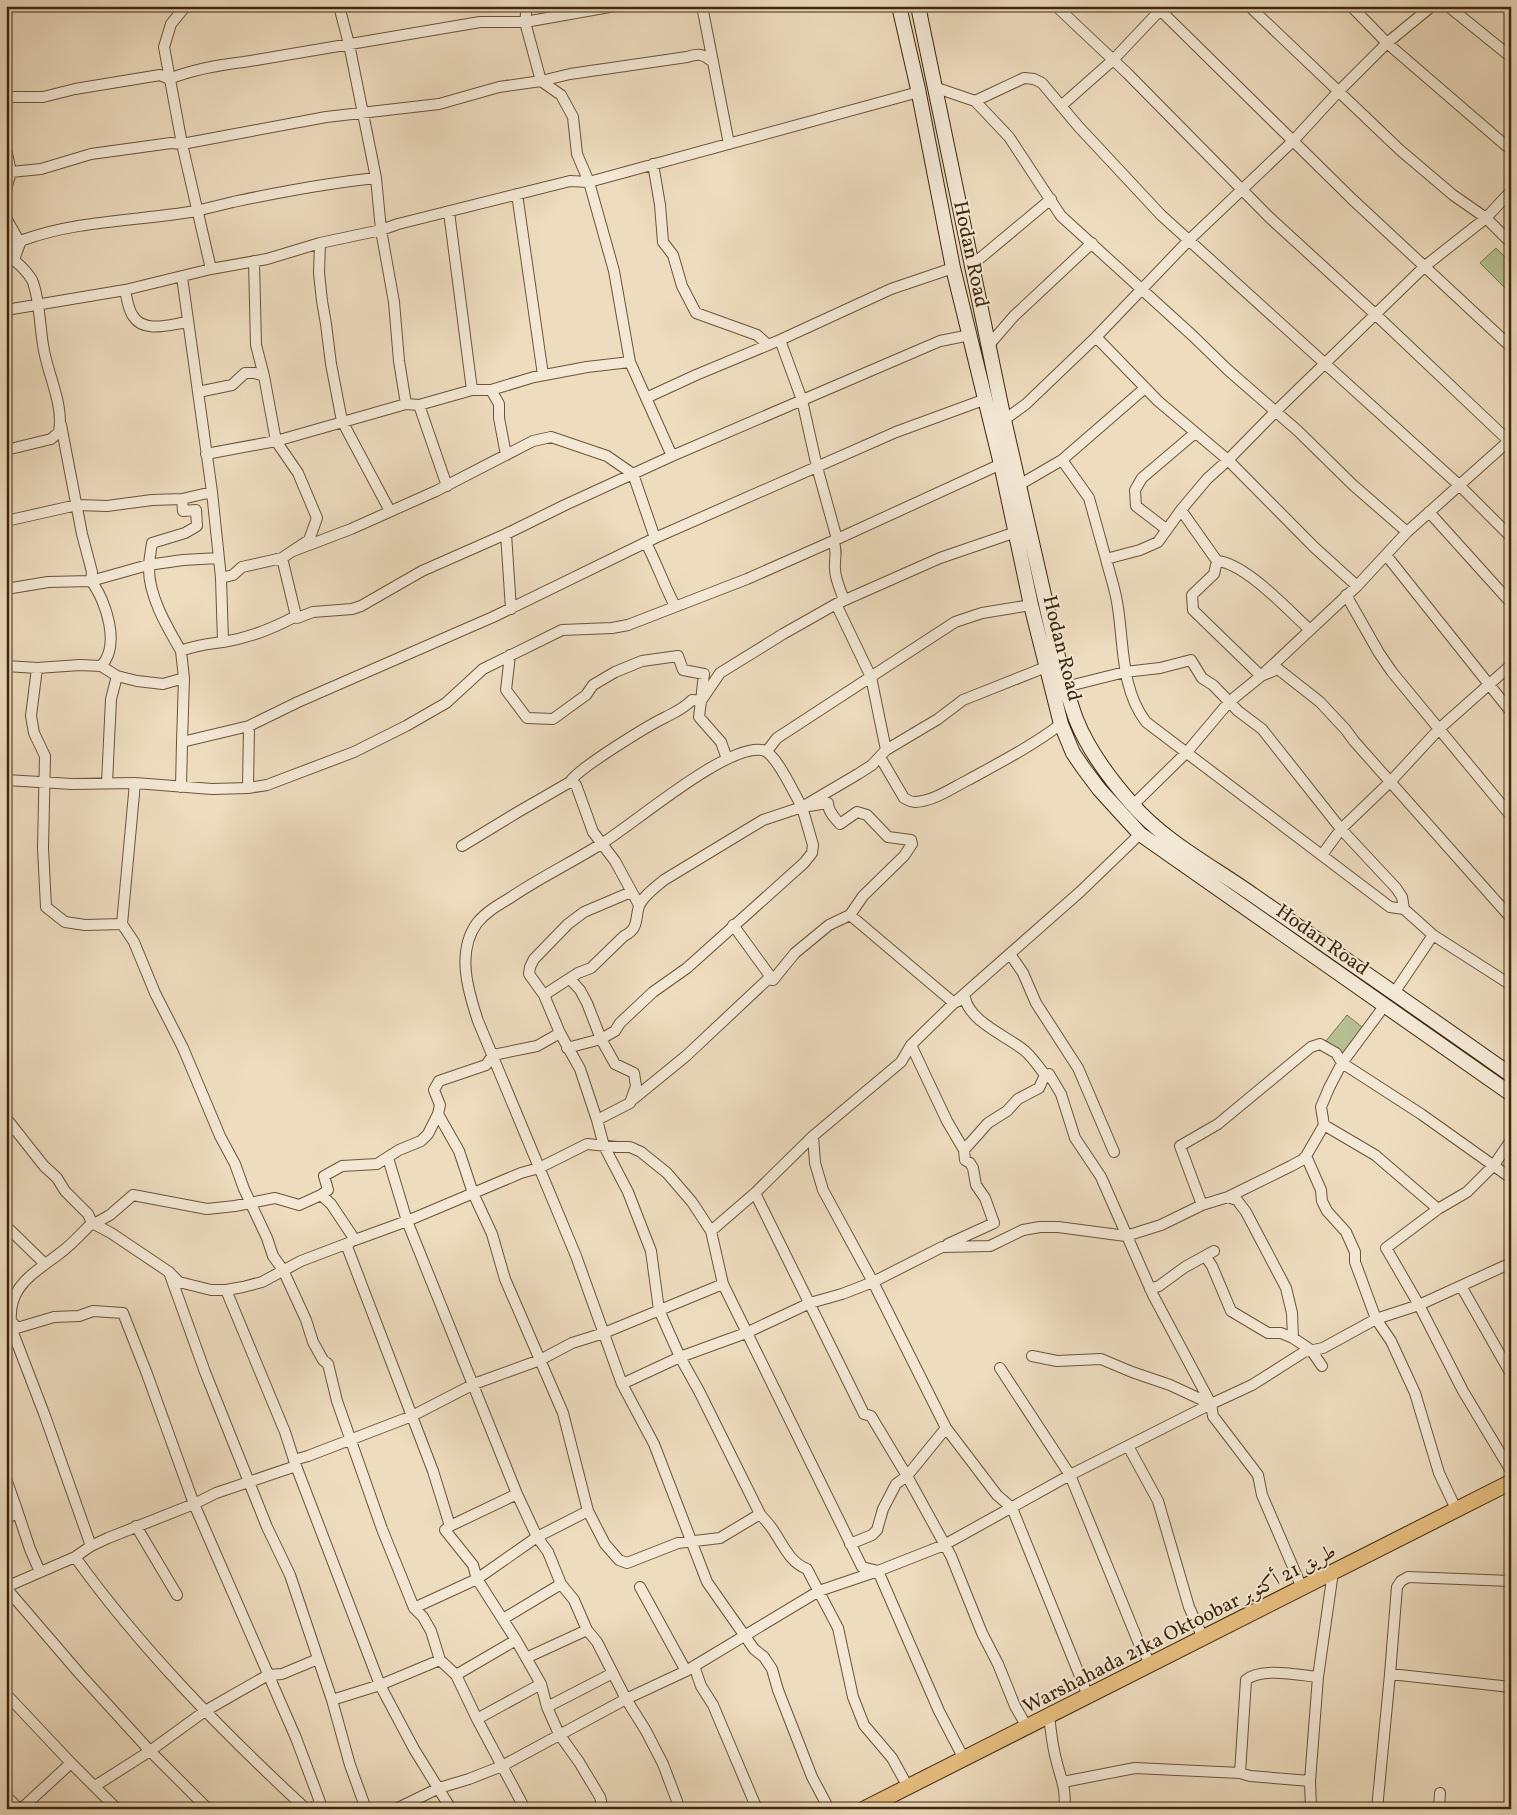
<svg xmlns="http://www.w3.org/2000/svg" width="1517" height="1815" viewBox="0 0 1517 1815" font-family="Vollkorn,Amiri,serif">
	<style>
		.green { fill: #b7c093; stroke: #7a7450 }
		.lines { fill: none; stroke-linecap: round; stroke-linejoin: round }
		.street-casing { stroke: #6a5438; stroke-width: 12 }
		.secondary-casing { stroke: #3e270c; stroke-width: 16 }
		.primary-casing { stroke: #3e270c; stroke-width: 17 }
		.street { stroke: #f3e8d5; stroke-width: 10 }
		.secondary { stroke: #f3e8d5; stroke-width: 14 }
		.primary { stroke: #e6be7f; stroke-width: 15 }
		.labels { text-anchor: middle; stroke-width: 4; stroke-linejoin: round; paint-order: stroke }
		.street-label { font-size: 20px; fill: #3e270c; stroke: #f3e8d5 }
	</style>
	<rect width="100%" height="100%" fill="#eddcbe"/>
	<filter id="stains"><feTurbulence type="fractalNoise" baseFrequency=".004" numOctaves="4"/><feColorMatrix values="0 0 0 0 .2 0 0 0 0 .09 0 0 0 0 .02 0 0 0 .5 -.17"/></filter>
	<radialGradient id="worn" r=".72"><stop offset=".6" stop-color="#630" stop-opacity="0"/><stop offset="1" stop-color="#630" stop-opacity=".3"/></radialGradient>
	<path class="green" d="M1496,248L1511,263V284L1506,289L1480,263Z
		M1347,1015L1363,1028L1342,1054L1326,1041Z"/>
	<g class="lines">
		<defs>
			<path id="street" d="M190,6L184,8L171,24L164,47L182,144L211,269
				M339,6L349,44L376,178
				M527,6L525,22L615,6
				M702,6L713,62
				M1056,6L1127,73L1270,218L1375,314L1511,443
				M1156,6L1352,199L1511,347
				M1249,6L1400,150L1453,195L1486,218L1511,243
				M1351,6L1387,43L1511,150
				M1448,6L1511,57
				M934,87L975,101L1009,137L1061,216L1193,336L1228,370L1298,431L1353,485L1407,532
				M6,97H43L75,89L160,75L169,79C194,69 217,65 244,62L480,22H525L541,81L561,95L573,117L577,154L589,182L614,271L630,362
				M975,101L1024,78L1034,79L1042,83L1078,126L1161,215L1459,485L1511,537
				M1061,106L1113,60L1164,6
				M6,149L11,172L6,189
				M653,164L660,205L663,242L673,255L682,286L696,313L757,335L768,345
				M11,172L41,169L91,154L171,143L182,144L326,117L439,104L499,87L541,81L570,74L687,57C699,53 703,54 713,62L729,144
				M517,194L543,375
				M449,212L472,390
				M6,218L20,243L14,260C21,266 27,271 32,280C39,295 40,327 43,345C47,374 64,403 59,432L51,439L6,450
				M320,243L319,273L322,301L326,324L331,364L342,421L390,511
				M6,248L20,243L23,240C78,220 138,221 196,211C208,208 221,205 233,202C280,192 328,183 376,178L381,230L394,302L399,361L406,404
				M254,261L256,345L264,376L276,441L298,473L317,518L309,540L282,558L296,616
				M972,265L1051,199
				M182,277L212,492L221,578
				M125,290C127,299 128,309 133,316C144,334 171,324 188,322
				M6,310L125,290L211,269L267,259L320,243L381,230L398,224L570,181L589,182L915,93L918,89
				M1096,337L1158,401L1228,460L1276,411L1425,266L1486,218L1511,191
				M780,340L802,400L817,467L837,539
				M988,346L1014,316L1092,243
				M491,390L499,404V418L506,455
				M198,392L232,385L245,373H255L264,376
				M646,398L696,375L780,340L891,289L953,268
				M419,405L447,486
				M1004,420L1026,404L1096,337L1188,241L1293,141L1338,92L1387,43L1432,6
				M61,425L82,534L92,572L91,581C106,600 121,646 101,666
				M206,454L276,441L406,404L419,405L472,390H491L534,377L587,367L630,362L672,456
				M1062,460L1089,498L1106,559
				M1019,485L1062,460L1145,388
				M1181,510L1217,561C1245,563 1288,610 1309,629
				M1429,512L1511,603
				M6,521L77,505L107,506L152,500L182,499L212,492
				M1166,529L1136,506L1135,490L1142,478L1195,433
				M506,534L511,609
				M833,541C838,550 834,560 835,569C835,579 841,591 844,600
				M646,543C657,564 664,585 675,606
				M293,551L351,529L436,491L533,441L551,437L607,456L633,474L655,538
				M1386,555L1511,712
				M1217,561L1214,574L1192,595L1193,610L1261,676L1278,669L1320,702L1346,730L1354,741L1511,918
				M1357,586L1314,547L1228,460L1207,479L1181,510L1158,542L1140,550L1106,559C1110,575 1116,591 1118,608C1124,647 1121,689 1146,722L1390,907L1404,909
				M6,589L48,582L91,581L148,565L183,560L219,558
				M1346,595L1379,653L1392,672L1511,816
				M836,604L871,677L886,750
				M223,642L221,578L233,575L242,567L282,558
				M181,651C167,627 148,595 149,567C149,559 151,551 152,543L185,533L197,526L196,510L183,511L182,499
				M510,655L506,690L527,718L553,719L586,695L593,685L615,672L642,661L678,656L683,670L704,674L701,701L720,673L783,634L836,604L940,558L1016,532
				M6,666L37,668L80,665L101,666L117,676L137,681L163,684L184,678L181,651C195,645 208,644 223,642C248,638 274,628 296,616L297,618L313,612L352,609L361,606L422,571L506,534L565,505L672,456L940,341L970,335
				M37,668L31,716L34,733L45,756L43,848L46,907L65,922L85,925L122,924L134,942L155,993L183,1048L220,1136L235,1164L244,1189L267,1238L273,1256L283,1270L306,1320L313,1342L323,1360L328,1364L337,1401L382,1529L414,1608L423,1617L431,1631L440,1660L456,1675L477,1719L525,1809
				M1065,687L1125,672L1160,668L1191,660L1202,678L1213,685L1238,711L1262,729L1341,829L1396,888L1402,897L1404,909L1433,935L1394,993
				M182,742L184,678
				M767,751L777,738L955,622L982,613L1031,605
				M880,757L904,798C908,800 910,802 915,802C934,801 952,788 968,780C1001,762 1032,746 1061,724
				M6,780L72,784L135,783L212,789L248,788L267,785L354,752L406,726L446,703L483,669L562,630L612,628L628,625L747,579L833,541L1001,464
				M107,783L111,699L117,676
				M181,787L182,742L249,726L298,702L493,617L655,538L896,432L986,399
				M248,788L249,726
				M1133,805L1187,752L1229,702L1261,676L1357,586L1407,532L1511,439
				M462,846L518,812L570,782
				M1322,855L1341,829L1391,781L1440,728L1511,665
				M639,905L615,861L593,832L576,785L570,782C577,769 649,725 666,717C677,711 683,709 692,700L701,701L699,717L721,742L727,759
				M850,915L954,1003L965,998C970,1022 1007,1036 1025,1051C1032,1057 1039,1067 1045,1075L1049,1074L1061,1094L1075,1138L1101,1177L1153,1295L1211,1404L1213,1416L1258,1475L1262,1495L1302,1588
				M122,924L135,783
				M1433,935L1511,985
				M1010,954L1023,973L1036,1003L1078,1068L1114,1152
				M570,979L580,990L587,1003L601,1039L615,1064L634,1073L636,1086L630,1103L597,1120
				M773,980L795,953L829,925L850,915L863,896L904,856L912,844L911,840L888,837L867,815L857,812L840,824C835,818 828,812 828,803L802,807C794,794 776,752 762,750C726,744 634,824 601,844C571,863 539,878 510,898C498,905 486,912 477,923C456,952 468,991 478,1021L576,1256L622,1384L654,1444L707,1582L754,1649L764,1657L772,1669L778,1690L812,1777L829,1809
				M544,995L529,974L530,967L534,959L568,924L584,912L631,892
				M560,1033L580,1069L597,1120L604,1146L628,1192L651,1251L659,1310L680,1357L699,1391L760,1514C765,1520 771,1526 775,1533C784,1547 791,1563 807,1569L838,1628L853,1697L864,1725L892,1758L908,1787
				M911,1045L947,1121L964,1150
				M567,1048L601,1039L615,1031L620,1023L653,992L687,968L804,863L812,853L813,845L802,807
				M632,1100L686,1056L768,979L773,980L733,925
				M438,1114L459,1151L473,1193L492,1234L505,1279L563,1413L588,1511L605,1544L619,1560L627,1563L678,1543L720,1538L760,1514
				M6,1118L44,1166L57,1178L65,1191L88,1214L92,1223L111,1233L169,1272L179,1282L211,1290H226L243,1287L262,1282L301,1261L351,1242
				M1324,1125L1375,1155L1438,1209
				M813,1136L815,1163L823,1190L873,1282L946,1428L997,1495L1012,1508L1088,1696
				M1511,1140L1494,1165L1467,1192L1438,1209L1386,1248L1419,1305L1463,1391L1511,1471
				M1306,1156L1321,1190L1322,1201L1327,1211L1346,1232L1355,1252V1262L1376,1319L1391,1341L1415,1393L1439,1473L1456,1509
				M388,1158L407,1221L517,1494L537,1537L548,1552L561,1584L574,1600L587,1630L597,1642L626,1699L646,1731L663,1764L680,1809
				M755,1193L864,1414L871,1416L907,1476L951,1556L982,1633L998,1664L1015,1706L1027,1727
				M321,1195L328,1190L324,1176L342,1166L377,1164L399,1150L421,1141L428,1134L438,1114L440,1105L434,1090L439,1081L486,1065L493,1055L537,1046L560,1033L544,995L578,973L591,968L624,936C639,929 635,919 639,906C643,896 656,887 664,880L763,820L802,807L858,774L872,765L886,750L938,719L963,700L1046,667
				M1228,1197L1237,1200L1246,1212L1286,1288L1292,1313L1293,1338
				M1202,1205L1180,1146L1218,1124L1311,1047L1320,1044L1336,1053L1342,1063L1385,1005
				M94,1224L110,1215L133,1195L207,1209L235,1206L275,1198L299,1205L321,1195L331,1204L355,1240L407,1221L521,1173L539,1168L587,1144L617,1147H630L641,1152L667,1173L692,1202L711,1231L755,1193L813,1136L901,1062L911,1045L954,1003L1081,891L1140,834
				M6,1226L45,1264
				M346,1244L433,1471L450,1526L445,1530L473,1565L477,1579L516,1640L541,1684L547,1707L559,1734L579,1762L600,1797L603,1809
				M948,1244L994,1223L985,1198L976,1185L973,1168L970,1163L965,1160L964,1150L988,1123L1007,1111L1018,1099L1039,1088L1045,1075
				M1205,1256L1212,1266L1231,1311L1268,1333H1281L1293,1338L1311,1350L1322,1366
				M169,1272L205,1372L267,1527L290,1575L332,1700L350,1765L366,1809
				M723,1284L862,1567L878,1571L939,1711L964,1759
				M1461,1286L1511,1374
				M1150,1289L1159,1286L1185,1267L1214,1251
				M226,1290L285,1432L294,1460
				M6,1315L17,1328L54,1317L79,1316L93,1311L123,1313L147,1374L194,1504L296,1738L320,1802L312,1809
				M1032,1356L1057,1361L1101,1359L1132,1372L1170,1385L1211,1404
				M1000,1368L1070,1475L1140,1646L1151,1664
				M622,1384L680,1357L746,1333L810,1303L842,1294L873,1282L942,1247L990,1246L1023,1230L1040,1227H1058L1126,1236L1161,1225L1202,1205L1228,1197L1291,1166L1302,1160L1306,1156L1324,1125L1321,1107L1329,1088L1342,1063L1421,1114L1511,1178
				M1128,1446L1158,1501L1189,1607L1203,1638
				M296,1466L380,1685L414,1749L451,1809
				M6,1479L16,1507L15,1514L6,1519
				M16,1507L30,1549L40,1572
				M136,1526L177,1595
				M450,1526L517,1494
				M850,1544L872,1535L877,1530L883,1509L896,1484L907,1476L946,1428
				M91,1546L45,1416L12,1330C4,1286 34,1274 64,1250C74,1242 83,1232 92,1223
				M75,1557C142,1650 222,1731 306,1809
				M6,1587L75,1557L91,1546L108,1538L194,1504L216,1493L296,1466L294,1460L308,1456L412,1416L474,1384L540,1360L572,1343L604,1333L723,1284L711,1231
				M640,1587L686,1671
				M6,1588L79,1673L150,1751L208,1809
				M414,1608L477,1579L537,1537L588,1511
				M503,1619L561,1584
				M526,1658L587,1630
				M694,1666L701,1686L713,1705L757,1809
				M1390,1674L1511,1687
				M456,1675L516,1640
				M6,1694L71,1763L117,1809
				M332,1700L380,1685L440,1660
				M547,1707L613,1673
				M1049,1716C1051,1730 1052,1745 1056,1759C1060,1777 1067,1789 1064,1809
				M477,1719L541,1684
				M1310,1781L1250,1776L1240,1773L1246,1680C1261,1667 1299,1675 1318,1677
				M1063,1782L1135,1768L1240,1773
				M95,1786L150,1751L205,1711L268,1675L282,1674L318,1659
				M6,1796L19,1809
				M21,1809L71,1763
				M396,1809L439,1788L469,1779L502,1766L626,1699L686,1671L819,1591L878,1571L944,1545L1070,1475L1211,1404L1252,1385L1304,1352L1323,1348L1376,1319L1419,1305L1511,1263
				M1311,1809L1310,1781L1318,1677L1333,1572
				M1377,1809L1390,1674L1397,1587L1401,1581L1408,1577L1511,1581
				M1439,1809L1440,1793"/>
			<path id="secondary" d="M899,6L918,89L953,268L1001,464L1031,605L1061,724L1073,753L1084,769L1099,789L1140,834L1511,1094
				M918,6L1004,420L1065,687C1069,697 1072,708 1076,719C1088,750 1110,779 1132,804C1165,842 1212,866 1253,895C1339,955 1425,1014 1511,1075"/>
			<path id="primary" d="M864,1809L1511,1482"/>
		</defs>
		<use href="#street" class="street-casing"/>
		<use href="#secondary" class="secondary-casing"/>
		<use href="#primary" class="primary-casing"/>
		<use href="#street" class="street"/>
		<use href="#secondary" class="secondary"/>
		<use href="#primary" class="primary"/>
	</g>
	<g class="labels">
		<g class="street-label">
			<text transform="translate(972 254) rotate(78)" y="7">Hodan Road</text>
			<text transform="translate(1063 648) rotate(76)" y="7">Hodan Road</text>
			<text transform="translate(1323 939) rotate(35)" y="7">Hodan Road</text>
			<text transform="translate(1179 1628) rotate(-27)" y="7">Warshahada 21ka Oktoobar طريق 21 أكتوبر</text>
		</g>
	</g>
	<rect width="1517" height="1815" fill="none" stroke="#eddcbe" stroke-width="25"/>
	<rect x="8" y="8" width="1502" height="1800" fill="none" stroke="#3e270c" stroke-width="2.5"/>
	<rect x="12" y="12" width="1492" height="1790" fill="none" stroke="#3e270c"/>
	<rect width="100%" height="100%" filter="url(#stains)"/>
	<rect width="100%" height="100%" fill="url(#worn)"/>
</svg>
